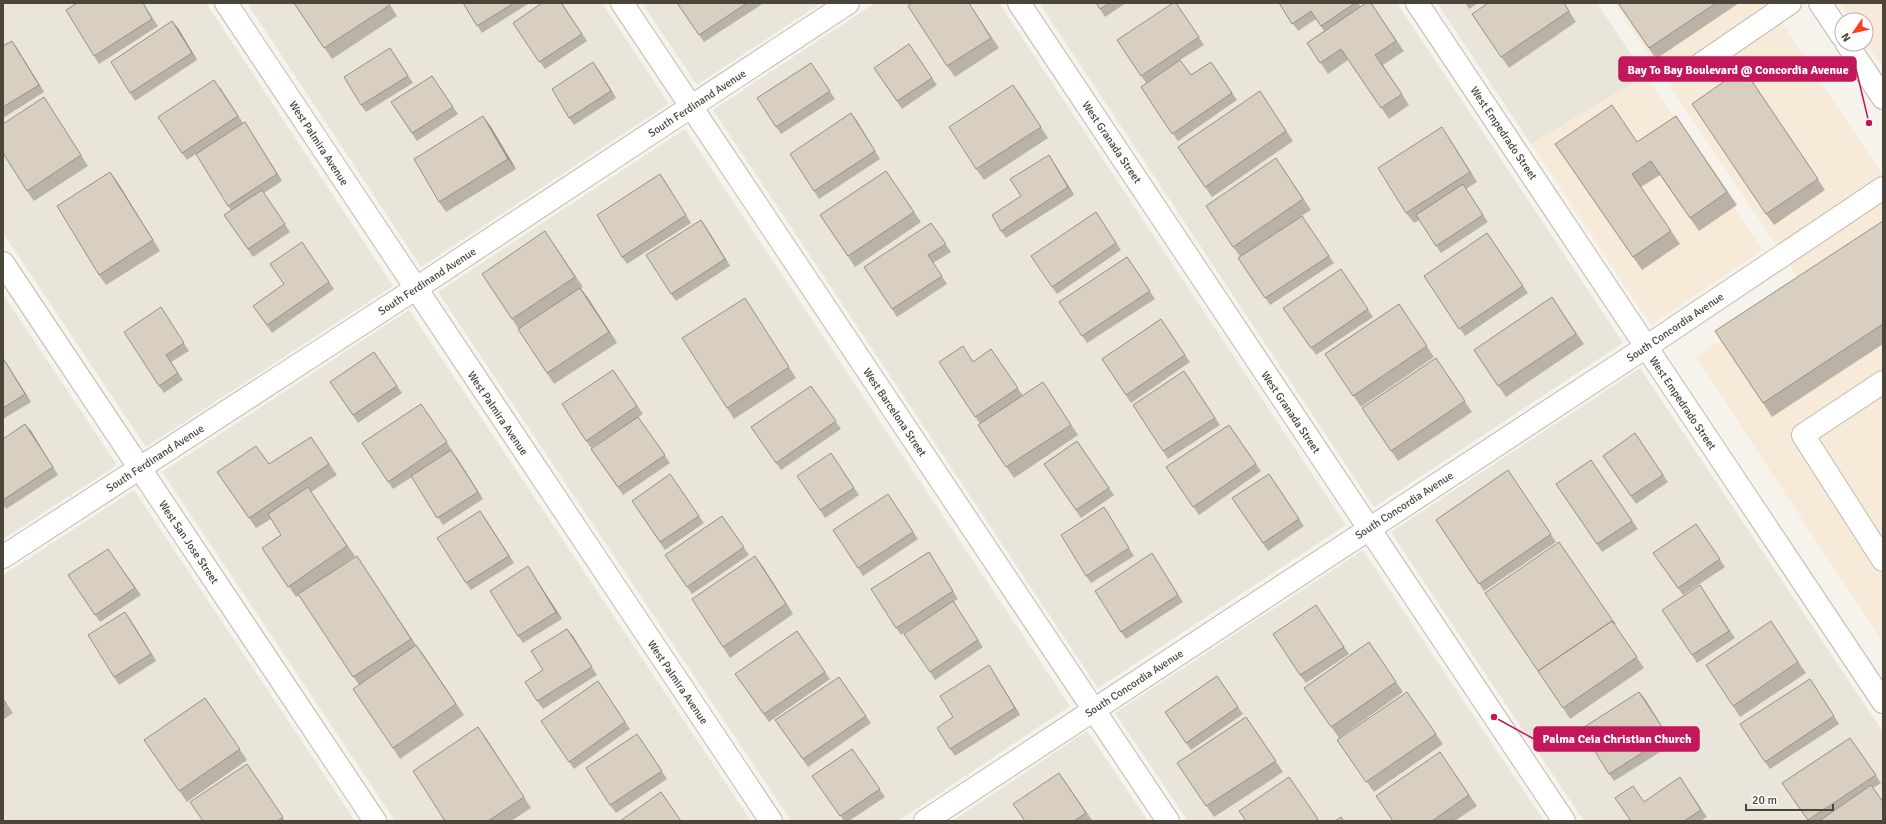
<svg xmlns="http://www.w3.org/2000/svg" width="1886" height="824" viewBox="0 0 1886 824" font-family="Signika,sans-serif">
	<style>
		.residential { fill: #eae5da }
		.commercial { fill: #f7ead8 }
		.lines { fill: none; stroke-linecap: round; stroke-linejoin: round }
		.minor-casing { stroke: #c2bbae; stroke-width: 24 }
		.minor { stroke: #fff; stroke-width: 22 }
		.wall { fill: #bab2a6 }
		.shaded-wall { fill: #979187 }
		.building { fill: #d8cfc1; stroke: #979187 }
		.labels { text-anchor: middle; stroke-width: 3; stroke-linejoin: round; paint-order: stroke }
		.street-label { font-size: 11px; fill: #4b4439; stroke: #fff }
		.leader { fill: none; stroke: #c2185b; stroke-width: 1.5 }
		.callout-dot { fill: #c2185b; stroke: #fff; stroke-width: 1.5 }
		.callout { fill: #c2185b; stroke: #c2185b; stroke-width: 1.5 }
		.callout-label { font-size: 12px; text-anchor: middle; font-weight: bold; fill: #fff }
	</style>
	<rect width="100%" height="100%" fill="#f6f3ec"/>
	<path class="residential" d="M3,3H206L393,286L146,447L3,233Z
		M247,3H602L669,104L421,267Z
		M642,3H821L697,85Z
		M875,3H999L1346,525L1098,688L713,110Z
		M1039,3H1397L1623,343L1374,507Z
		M1437,3H1597L1646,76L1531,144Z
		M685,129L1070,706L898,821H791L438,292Z
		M3,294L117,465L3,539Z
		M409,310L751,821H395L162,472Z
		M1640,368L1883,732V821H1584L1391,532Z
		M134,490L355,821H3V575Z
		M1363,550L1544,821H1188L1115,713Z
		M1087,731L1148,821H952Z"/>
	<path class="commercial" d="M1614,3H1769L1883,175V643L1696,357L1804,286Z
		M1840,3H1883V68L1866,42V20H1851Z
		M1628,49L1763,250L1651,325L1531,144L1646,77Z"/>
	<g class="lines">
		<defs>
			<path id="minor" d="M226,3L771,821
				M622,3L1168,821
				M1019,3L1564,821
				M1417,3L1883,702
				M1820,3L1842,36
				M1847,44L1883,98
				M1698,66L1790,3
				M3,263L375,821
				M1883,382L1803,435L1883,560
				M3,557L415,289L848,3
				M925,821L1646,347L1883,188"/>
		</defs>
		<use href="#minor" class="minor-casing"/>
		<use href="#minor" class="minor"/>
	</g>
	<path class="wall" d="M77,3H143L158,26L99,64L94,56Z
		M294,3H389L397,16L332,59Z
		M463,3H528V4L482,33Z
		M562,3L587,41L545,69L513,23Z
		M677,3H764L704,42Z
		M969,3L999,48L955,77L947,66Z
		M1096,3H1126L1105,17Z
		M1176,3L1204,45L1180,60L1191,75L1211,62L1237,100L1178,141L1141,87L1170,67L1146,83L1117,40Z
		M1279,3H1358L1361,7L1371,3L1404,51L1383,65L1409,105L1389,119L1348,60L1328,74L1307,43L1324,31L1316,19L1298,31Z
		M1465,3H1478L1469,9Z
		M1564,3L1576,22L1509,68L1472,14Z
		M1618,3H1739L1656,59Z
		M178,28L197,60L135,101L130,93Z
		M12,41L44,92L3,118V46Z
		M909,44L937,85L902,109L874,68Z
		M395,55L413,83L366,112L361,105Z
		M811,63L835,99L781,134L757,98Z
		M598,69L616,98L574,125L569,118Z
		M432,76L458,114L417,141L391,102Z
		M1751,79L1825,190L1774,225L1766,214Z
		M1013,85L1048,138L984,180L976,169Z
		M220,87L243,123L187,160L182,153Z
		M1260,91L1293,141L1212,197L1205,187Z
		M51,108L88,166L34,201L27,191Z
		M851,113L880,159L819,199L814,191Z
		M483,116L491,127L516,169L446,212L439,202Z
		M1676,116L1737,205L1699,231L1660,175L1641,187L1680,244L1642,270L1555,144L1637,142Z
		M245,122L282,181L264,193L290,232L253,257L224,215L231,210L228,206Z
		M1449,138L1477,182L1466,189L1488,222L1441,253L1419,220L1414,223L1406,213Z
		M1054,163L1074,195L1006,238L1001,231L1021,196Z
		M1283,168L1311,210L1290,223L1302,216L1334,263L1270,305L1238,258L1240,256L1233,247Z
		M886,171L921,222L855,267L820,215Z
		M110,172L118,183L160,251L106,285L99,275Z
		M660,174L691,223L627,264L622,257Z
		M1096,212L1121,250L1057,294L1052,287Z
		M1883,221V344L1772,417L1763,403Z
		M931,223L951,252L933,263L947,284L897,317L892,309Z
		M706,227L730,266L676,301L671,294Z
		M545,231L583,287L581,288L617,343L554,384L512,319Z
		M1487,233L1528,293L1465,336L1424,276Z
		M302,242L334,289L272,333L253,306L284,284Z
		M1127,257L1155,299L1087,343L1059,302Z
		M1341,269L1373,317L1316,355L1283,308Z
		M1552,297L1584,344L1506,397L1474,350Z
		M1399,304L1434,357L1361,407L1325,354Z
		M752,309L796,378L734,419L727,408Z
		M166,315L189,351L171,362L183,380L164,393L159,386Z
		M1161,319L1190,362L1131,403L1102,359Z
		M991,349L1023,396L1043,382L1078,435L1014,478L978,425L980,424L939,362H973Z
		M374,352L402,393L358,423L330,382Z
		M3,358L31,402L3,419Z
		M1436,358L1472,412L1398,461L1362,408Z
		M613,370L643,414L591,448L586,441Z
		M1189,378L1220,425L1168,459L1163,451Z
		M811,386L841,429L781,470L751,427Z
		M421,404L452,450H451L483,499L443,525L412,477L393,489L362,443Z
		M638,417L670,463L623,495L591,449Z
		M1229,425L1261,471L1199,515L1166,467Z
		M31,431L58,475L6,509L3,505V439Z
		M1635,433L1668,482L1636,504L1603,456Z
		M311,437L337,475L311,492L355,556L333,572L357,556L416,645L424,655L464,715L400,759L393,748L359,685L299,595L296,597L262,548L281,535L271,519L256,528L217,472L269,464Z
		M1077,441L1114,495L1081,518L1044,464Z
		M831,453L859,495L825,518L820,510Z
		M1591,460L1638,529L1602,552L1556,484Z
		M1508,470L1556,542L1484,591L1436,520Z
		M670,474L704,523L665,550L632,501Z
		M1274,481L1304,526L1268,551L1232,498Z
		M888,494L918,539L863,576L858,568Z
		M1104,507L1134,556L1091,583L1086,576Z
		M480,511L514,563L471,590L466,583Z
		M722,516L749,555L692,594L665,555Z
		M1696,524L1725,567L1683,595L1653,553Z
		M1559,542L1644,668L1570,719L1563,708Z
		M108,549L141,595L100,622L68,575Z
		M929,552L958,599L953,602L983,647L935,680L930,672L927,618L901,635L896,628Z
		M1152,553L1183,602L1126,639L1121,632Z
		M763,567L793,614L730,658L723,647Z
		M533,574L562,619L523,643L518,636Z
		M1700,585L1735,638L1697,663L1692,655Z
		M1316,605L1349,654L1306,683L1300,675Z
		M125,612L156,661L119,685L114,677Z
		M567,629L597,675L543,709L537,701L543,670Z
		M797,631L830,679L769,722L735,674Z
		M1778,632L1806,673L1740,717L1733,706Z
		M1369,642L1403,692L1339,738L1304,688Z
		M994,673L1020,715L955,756L950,749L953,717Z
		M1217,676L1243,714L1191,750L1165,712Z
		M839,677L871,723L808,767L775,720Z
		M598,681L630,729L574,769L541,721Z
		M1815,686L1839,724L1770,769L1765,762Z
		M1407,692L1443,744L1374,792L1337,740Z
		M1639,692L1673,744L1614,781L1609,774Z
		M3,698L13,713L3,720Z
		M205,698L247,760L187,802L144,740Z
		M1246,717L1283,772L1214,817L1177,763Z
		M478,727L531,808L511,821H445Z
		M637,734L667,779L616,813L610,805Z
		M1850,738L1881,783L1873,788L1883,821H1808L1782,783Z
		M852,749L885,797L849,821H844L812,776Z
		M1440,752L1477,806L1455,821H1393Z
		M247,764L285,821H203Z
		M1059,773L1092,820L1090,821H1025Z
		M1680,777L1707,817L1700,821H1631Z"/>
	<path class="shaded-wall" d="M172,21L178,28L197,60L192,53Z
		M12,41L17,48L44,92L39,85Z
		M593,62L598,69L616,98L611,91Z
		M1013,85L1021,96L1048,138L1041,127Z
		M851,113L857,121L880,159L875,151Z
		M483,116L491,127L516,169L508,159Z
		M245,122L250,130L282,181L277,174Z
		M1442,127L1477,182L1470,172Z
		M1049,155L1074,195L1068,187Z
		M110,172L118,183L160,251L153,240Z
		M660,174L665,181L691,223L686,215Z
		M701,220L706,227L730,266L725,259Z
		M580,288L588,298L617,343L609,332Z
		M3,358L7,364L31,402L25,394Z
		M25,424L31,431L58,475L53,467Z
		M451,450L457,458L483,499L478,492Z
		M480,511L485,518L514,563L509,556Z
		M357,556L364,567L418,649L411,639Z
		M755,556L763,567L793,614L786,604Z
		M528,566L533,574L562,619L556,612Z
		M125,612L130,619L156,661L151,654Z
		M567,629L573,636L597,675L592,667Z
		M989,665L994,673L1020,715L1015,708Z
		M1639,692L1645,699L1673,744L1668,736Z
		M478,727L486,738L531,808L524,797Z"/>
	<path class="building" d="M77,3H143L152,19L94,56L66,10Z
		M294,3H388L390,5L324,48Z
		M463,3H514L477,26Z
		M542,3H561L582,34L539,62L513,23Z
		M677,3H747L699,35Z
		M912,3H969L991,38L947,66L908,6Z
		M1096,3H1110L1100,9Z
		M1173,3H1176L1199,37L1141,76L1117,40Z
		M1279,3H1355L1321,26L1311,11L1292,24Z
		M1366,3H1371L1396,41L1375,55L1402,94L1381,108L1341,49L1320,63L1307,43Z
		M1488,3H1564L1569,11L1501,57L1472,14Z
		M1618,3H1716L1649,48Z
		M172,21L192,53L130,93L111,62Z
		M12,41L39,85L3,107V46Z
		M909,44L932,78L897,101L874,68Z
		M390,48L408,76L361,105L344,77Z
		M1180,60L1191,75L1211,62L1232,93L1172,134L1141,87Z
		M593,62L611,91L569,118L552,89Z
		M811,63L830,91L776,127L757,98Z
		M1743,68L1818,179L1766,214L1692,104Z
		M432,76L453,107L412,133L391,102Z
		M214,80L238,116L182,153L158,117Z
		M1013,85L1041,127L976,169L949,127Z
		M1260,91L1286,131L1205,187L1178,147Z
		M44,97L81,155L27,191L3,153V124Z
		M1612,105L1637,142L1676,116L1727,192L1690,218L1651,161L1632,174L1671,231L1633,257L1555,144Z
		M851,113L875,151L814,191L790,154Z
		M483,116L508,159L439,202L414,159Z
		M245,122L277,174L228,206L196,154Z
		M1442,127L1470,172L1406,213L1378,168Z
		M1049,155L1068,187L1001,231L992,215L1021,196L1010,179Z
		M1276,158L1303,199L1233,247L1206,206Z
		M886,171L914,212L848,256L820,215Z
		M110,172L153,240L99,275L57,206Z
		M660,174L686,215L622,257L597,215Z
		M1463,184L1483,215L1436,246L1416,215Z
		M262,190L285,224L248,249L224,215Z
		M1096,212L1116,243L1052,287L1031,256Z
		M1302,216L1329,256L1265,298L1238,258Z
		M701,220L725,259L671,294L646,255Z
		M1883,221V324L1763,403L1715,331Z
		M931,223L946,244L928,255L942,276L892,309L864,267Z
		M545,231L575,277L512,319L482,274Z
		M1487,233L1523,286L1459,329L1424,276Z
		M302,242L329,282L267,325L253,306L284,284L270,264Z
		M1127,257L1150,291L1082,336L1059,302Z
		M1341,269L1368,309L1311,348L1283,308Z
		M580,288L609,332L547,373L518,329Z
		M1552,297L1576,334L1498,386L1474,350Z
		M745,298L789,367L727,408L682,338Z
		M1399,304L1427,346L1353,396L1325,354Z
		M161,307L184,343L166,355L178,373L159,386L124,332Z
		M1161,319L1185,355L1126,395L1102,359Z
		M963,346L973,362L991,349L1018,388L975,417L939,362Z
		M374,352L397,386L353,415L330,382Z
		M3,358L25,394L3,408Z
		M1436,358L1465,401L1391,451L1362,408Z
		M613,370L637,406L586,441L562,404Z
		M1184,371L1215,418L1163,451L1133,405Z
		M1043,382L1071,425L1006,467L978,425Z
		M811,386L836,421L776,463L751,427Z
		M421,404L447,442L388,482L362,443Z
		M638,417L665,455L618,487L591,449Z
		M25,424L53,467L3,500V439Z
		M1229,425L1256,464L1193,507L1166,467Z
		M1635,433L1663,475L1631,496L1603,456Z
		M311,437L329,464L249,518L217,472L256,446L269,464Z
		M1077,441L1109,488L1076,510L1044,464Z
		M451,450L478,492L437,518L411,476Z
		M831,453L854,488L820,510L797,476Z
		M1591,460L1632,521L1597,544L1556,484Z
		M1508,470L1551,534L1479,584L1436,520Z
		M670,474L699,516L660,542L632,501Z
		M1269,474L1299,519L1263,543L1232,498Z
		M308,487L347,546L288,587L262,548L281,535L268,514Z
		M888,494L913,532L858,568L833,530Z
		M1104,507L1129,548L1086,576L1061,535Z
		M480,511L509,556L466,583L437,538Z
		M722,516L744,547L687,587L665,555Z
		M1696,524L1720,559L1678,588L1653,553Z
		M1559,542L1615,624L1612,621L1538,671L1485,593Z
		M108,549L135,588L95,615L68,575Z
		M929,552L953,591L896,628L871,589Z
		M1152,553L1178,595L1121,632L1095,591Z
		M357,556L411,639L353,677L298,594Z
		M755,556L786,604L723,647L692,599Z
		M528,566L556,612L518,636L490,591Z
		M1700,585L1729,631L1692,655L1662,610Z
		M953,601L978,640L930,672L904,634Z
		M1316,605L1344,647L1300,675L1273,634Z
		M125,612L151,654L114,677L88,635Z
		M1612,621L1637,657L1563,708L1538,671Z
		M1771,621L1798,662L1733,706L1706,665Z
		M567,629L592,667L537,701L525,682L543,670L531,651Z
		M797,631L825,672L764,714L735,674Z
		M1369,642L1396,682L1331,727L1304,688Z
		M416,645L456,704L393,748L353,689Z
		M989,665L1015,708L950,749L937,728L953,717L940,696Z
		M1217,676L1238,707L1186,743L1165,712Z
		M839,677L866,716L803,759L775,720Z
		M1810,679L1834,716L1765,762L1740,724Z
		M598,681L625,722L569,762L541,721Z
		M1407,692L1436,734L1366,782L1337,740Z
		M1639,692L1668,736L1609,774L1581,729Z
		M205,698L240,749L179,791L144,740Z
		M3,699L6,703L3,705Z
		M1246,717L1276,761L1206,806L1177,763Z
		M478,727L524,797L488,821H445L413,771Z
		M637,734L662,771L610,805L586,768Z
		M1850,738L1876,775L1808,820L1782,783Z
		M852,749L880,789L840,816L812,776Z
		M1440,752L1469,795L1432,821H1393L1376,796Z
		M247,764L283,817L277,821H203L190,802Z
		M1059,773L1086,813L1074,821H1025L1013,804Z
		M1289,777L1318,819L1315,821H1246L1239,811Z
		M1680,777L1701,810L1684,821H1631L1615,798L1633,786L1644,802Z
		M1871,785L1883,802V821H1819Z
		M661,792L681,821H620Z
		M1341,817L1344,821H1335Z
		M1453,818L1455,821H1449Z"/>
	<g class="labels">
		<g class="street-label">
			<text transform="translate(697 103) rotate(-33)" y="4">South Ferdinand Avenue</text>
			<text transform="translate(1504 133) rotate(56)" y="4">West Empedrado Street</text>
			<text transform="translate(1112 142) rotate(56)" y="4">West Granada Street</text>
			<text transform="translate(319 143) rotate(57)" y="4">West Palmira Avenue</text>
			<text transform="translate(427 281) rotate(-33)" y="4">South Ferdinand Avenue</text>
			<text transform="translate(1675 327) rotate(-34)" y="4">South Concordia Avenue</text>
			<text transform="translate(1683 403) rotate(56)" y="4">West Empedrado Street</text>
			<text transform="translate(895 412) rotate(56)" y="4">West Barcelona Street</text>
			<text transform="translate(1291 412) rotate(56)" y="4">West Granada Street</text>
			<text transform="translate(498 413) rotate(56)" y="4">West Palmira Avenue</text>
			<text transform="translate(155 458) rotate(-33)" y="4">South Ferdinand Avenue</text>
			<text transform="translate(1404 505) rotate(-33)" y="4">South Concordia Avenue</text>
			<text transform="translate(189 542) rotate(56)" y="4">West San Jose Street</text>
			<text transform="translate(678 682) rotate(56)" y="4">West Palmira Avenue</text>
			<text transform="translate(1134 683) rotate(-33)" y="4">South Concordia Avenue</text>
		</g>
	</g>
	<path class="leader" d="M1869 123L1856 69M1494 717L1534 739"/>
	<g class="callout-dot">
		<circle cx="1869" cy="123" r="4"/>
		<circle cx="1494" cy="717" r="4"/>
	</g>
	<g class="callout">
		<rect x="1619" y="57" width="237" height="24" rx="4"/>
		<rect x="1534" y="727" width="165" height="24" rx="4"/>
	</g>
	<g class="callout-label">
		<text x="1738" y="74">Bay To Bay Boulevard @ Concordia Avenue</text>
		<text x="1617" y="743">Palma Ceia Christian Church</text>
	</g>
	<rect width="1886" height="824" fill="none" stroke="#4b4439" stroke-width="8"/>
	<g transform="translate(1854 32) rotate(236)"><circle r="19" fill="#ffffff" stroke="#b7b4b0"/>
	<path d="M0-3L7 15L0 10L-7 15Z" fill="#fc3f1d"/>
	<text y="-6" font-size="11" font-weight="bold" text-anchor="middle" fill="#4b4439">N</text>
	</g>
	<path d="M1746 804v6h87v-6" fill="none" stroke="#4b4439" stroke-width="2"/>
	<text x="1752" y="804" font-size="12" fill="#4b4439" stroke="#ffffff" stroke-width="3" paint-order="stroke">20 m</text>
</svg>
